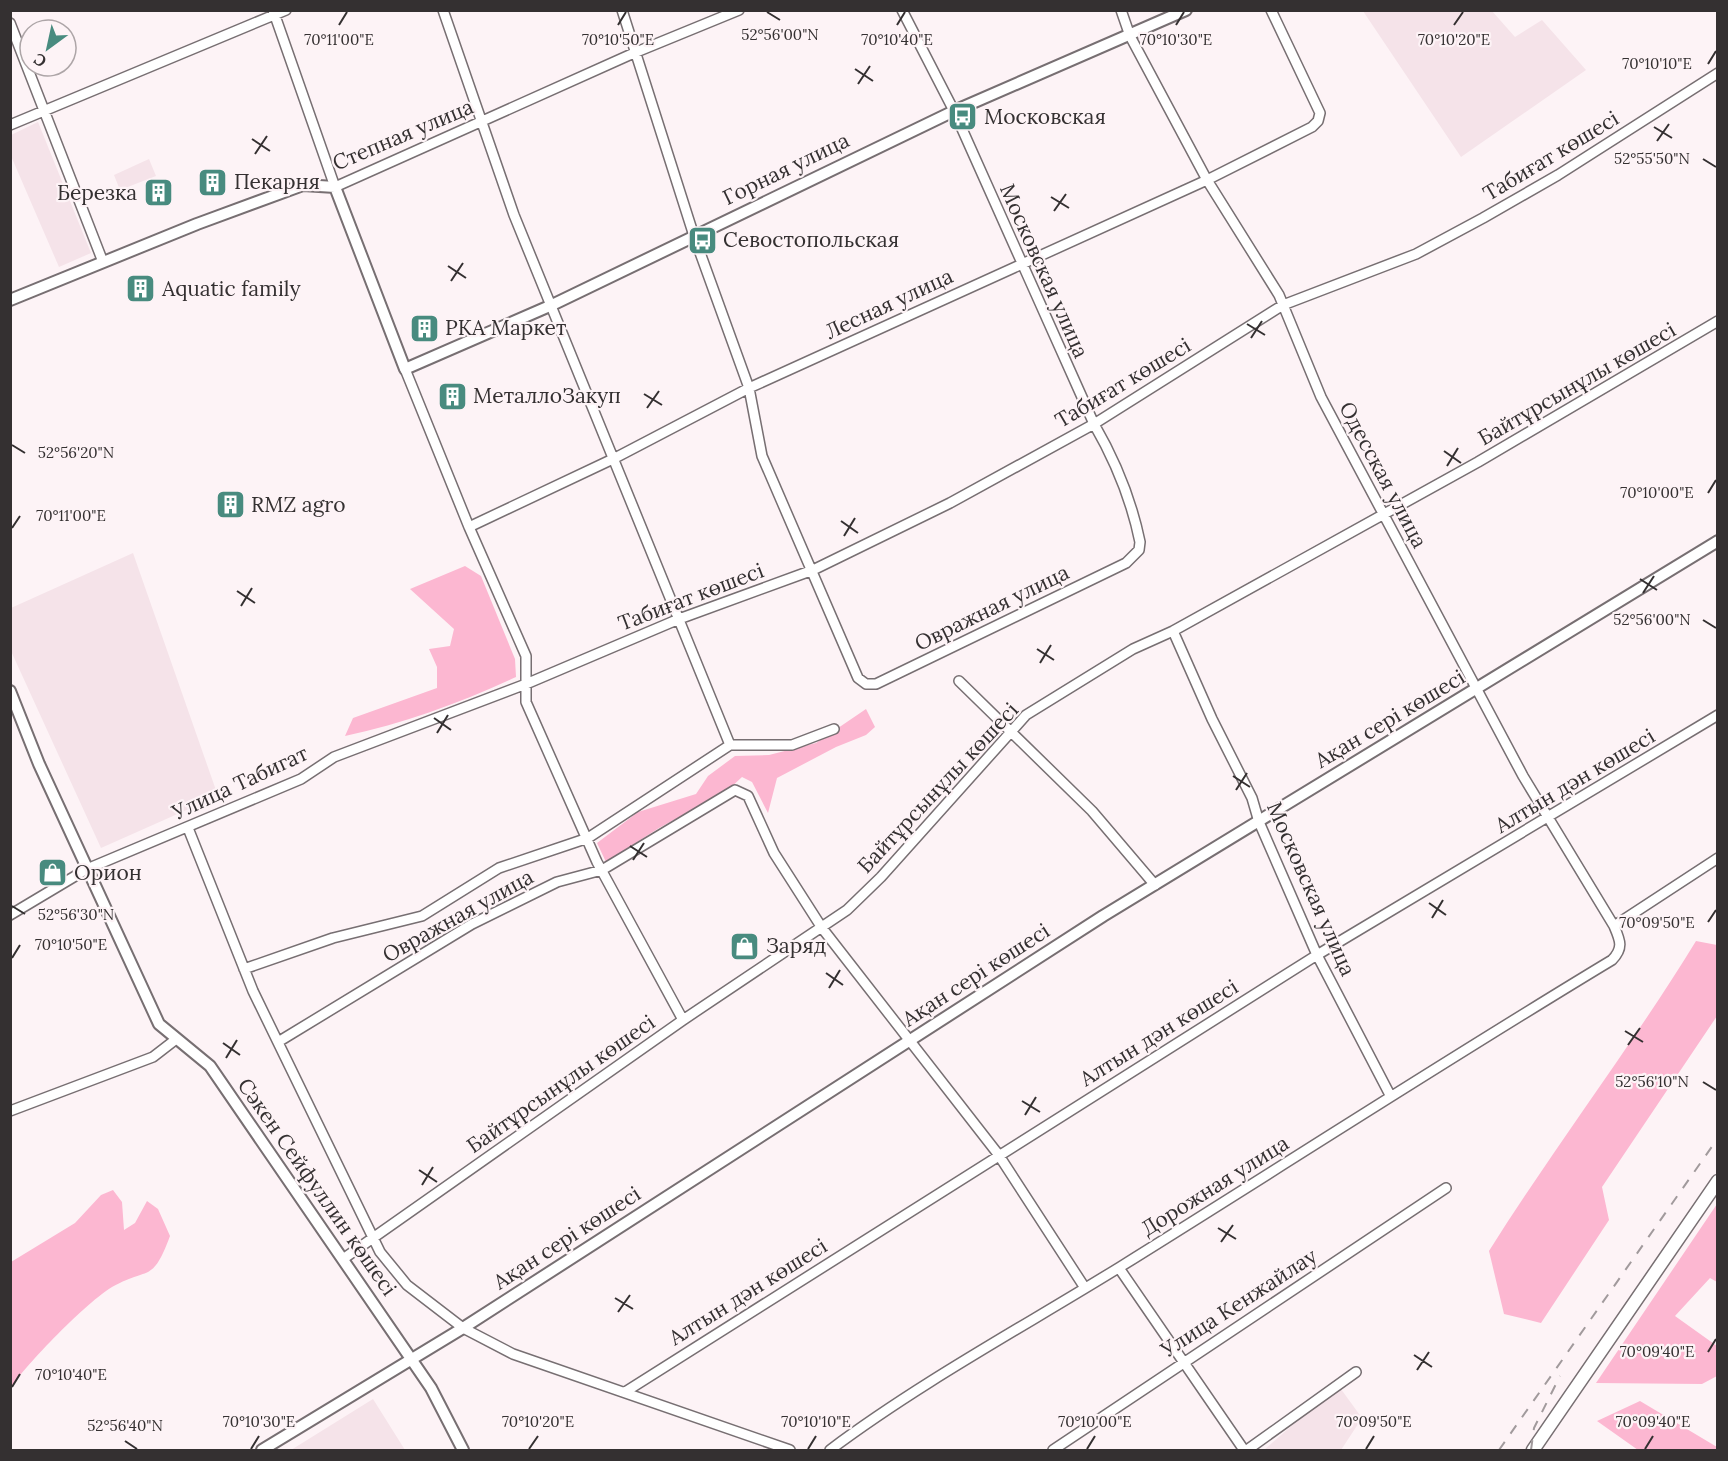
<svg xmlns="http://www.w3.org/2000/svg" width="1728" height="1461" viewBox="0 0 1728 1461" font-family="Lora,serif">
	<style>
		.built { fill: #f5e3e9 }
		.green { fill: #fcb7d1 }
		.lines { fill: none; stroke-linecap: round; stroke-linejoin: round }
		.minor-casing { stroke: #776f72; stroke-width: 12 }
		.tertiary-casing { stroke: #776f72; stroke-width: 14 }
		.secondary-casing { stroke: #776f72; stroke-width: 15 }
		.minor { stroke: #fff; stroke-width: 9 }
		.tertiary { stroke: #fff; stroke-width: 10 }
		.secondary { stroke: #fff; stroke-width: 12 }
		.rail { stroke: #a19a9c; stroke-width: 2; stroke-dasharray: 10 10; stroke-linecap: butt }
		.ticks { fill: none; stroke: #343031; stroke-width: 2 }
		.labels { text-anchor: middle; stroke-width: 4.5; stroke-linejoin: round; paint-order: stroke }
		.poi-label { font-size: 21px; fill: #343031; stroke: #fdf3f6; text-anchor: start }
		.street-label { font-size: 21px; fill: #343031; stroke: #fdf3f6 }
		.ticks-label { font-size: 15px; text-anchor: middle; fill: #343031; stroke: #fdf3f6; stroke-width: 4.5; stroke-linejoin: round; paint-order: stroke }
	</style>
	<rect width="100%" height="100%" fill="#fdf3f6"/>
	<path class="built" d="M1363,11H1492L1515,37L1542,20L1586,70L1461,157Z
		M38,122L91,253L59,267L11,156V135Z
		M149,159L156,176L120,190L114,175Z
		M133,553L218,796L101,848L11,651V608Z
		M1338,1385L1362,1418L1341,1450H1264Z
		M373,1399L405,1450H291Z"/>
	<path class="green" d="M465,566L481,576L515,659L516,677C460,703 405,723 345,736L353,718L437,688V667L429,649L450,646L454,629L410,589Z
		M866,709L875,727L866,735L836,747L777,778L768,813L752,782L742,777L727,791L659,828L606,862L597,843L638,812L696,794L708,776L735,756L769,755L816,743Z
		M1696,941L1717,945V1016L1602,1187L1609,1220L1541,1323L1504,1314L1489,1251C1555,1146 1631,1047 1696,941Z
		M113,1190L122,1202L124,1230L135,1223L147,1201L158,1209L170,1236C152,1284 150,1266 112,1287C88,1301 25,1365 11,1388V1262L75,1223L101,1195Z
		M1717,1204V1282L1710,1278L1675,1316L1717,1346V1376L1702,1384L1596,1383Z
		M1640,1401L1717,1447V1450H1638L1597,1421Z"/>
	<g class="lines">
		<defs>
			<path id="minor" d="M273,10L335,187L634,53L739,10
				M443,10L514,215L730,745
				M622,10L694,236L749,388L762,456L858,678L866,684H876L1126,563L1139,550L1140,542C1131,498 1116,462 1094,424L954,111L902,10
				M10,23L103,262
				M10,125L286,10
				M405,369L469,527L526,656V702L597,862L683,1020
				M469,527L615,458L749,388L1207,180L1312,127L1318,121L1320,113L1271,10
				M1173,631L1212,719L1252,798L1259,822L1317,955L1390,1095
				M959,681L1092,811L1155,885
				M188,828L253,991L380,1252L407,1285L463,1328L513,1354L790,1450
				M10,915L87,869L301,779L334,757L526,684L679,619L813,570L950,503L1094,424L1283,305L1416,254L1483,218L1558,175L1718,73
				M1614,926L1718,858
				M244,969L333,938L422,916L499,868L588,838L730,745H792L834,729
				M278,1042L472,924L557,882L602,870L735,790L748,796L774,853L822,928L998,1154L1085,1288
				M10,1111L153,1057L175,1040
				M343,1259L683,1020L847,910L881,877L1026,715L1133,649L1173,631L1478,462L1718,321
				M1119,1268L1244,1450
				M625,1392L1317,955L1718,715
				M830,1450C921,1382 1023,1327 1120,1267C1284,1165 1446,1060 1612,960C1624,948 1620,940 1614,926L1523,776L1321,397L1279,295L1207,180L1130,36L1121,10
				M1053,1450L1446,1188
				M1247,1450L1356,1372"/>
			<path id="tertiary" d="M10,300L197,224L303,185L335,187L405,369L552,305L954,111L1186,10
				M10,691L39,764L159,1024L210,1066L431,1388L463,1450
				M262,1450L463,1328L1103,916L1718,541"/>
			<path id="secondary" d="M1533,1450L1718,1181"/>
		</defs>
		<use href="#minor" class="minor-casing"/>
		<use href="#tertiary" class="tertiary-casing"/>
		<use href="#secondary" class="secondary-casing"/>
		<use href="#minor" class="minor"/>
		<use href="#tertiary" class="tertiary"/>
		<use href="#secondary" class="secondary"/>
		<path class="rail" d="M1499,1450L1718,1138
			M1531,1450L1534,1428L1560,1376"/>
	</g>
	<path class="ticks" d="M767,12L780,20M339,25L347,12M618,25L626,12M897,25L905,12M1176,25L1184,12M1454,25L1463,12M1708,64L1716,51M855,69L873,81M858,84L870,66M1654,127L1672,138M252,139L270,151M1657,141L1669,124M255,154L267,136M1703,159L1716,167M1051,197L1069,208M1054,211L1066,194M448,266L466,278M451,281L463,263M1247,324L1265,335M1251,338L1262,321M644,394L662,405M647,408L659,391M12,445L25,453M1444,451L1461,463M1447,466L1458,448M1708,493L1716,480M841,521L858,533M12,528L20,516M844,536L855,518M1640,579L1657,590M237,591L255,603M1643,593L1654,576M241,606L252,588M1703,620L1716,628M1037,649L1054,660M1040,663L1051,645M434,718L451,730M437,733L448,715M1233,776L1250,787M1236,790L1247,773M630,846L647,857M633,860L644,843M1429,903L1446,915M12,906L25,914M1432,918L1443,900M1708,922L1716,910M12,958L20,945M826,973L843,985M829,988L840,970M1625,1031L1643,1042M223,1043L240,1055M1628,1045L1640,1028M226,1058L237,1040M1703,1082L1716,1090M1022,1101L1040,1112M1025,1115L1036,1097M419,1170L437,1182M422,1185L433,1167M1218,1228L1236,1239M1221,1242L1233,1225M615,1298L633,1309M618,1312L630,1295M1708,1352L1716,1339M1414,1355L1432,1367M1417,1370L1429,1352M12,1387L20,1374M125,1441L137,1449M251,1449L259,1436M529,1449L538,1436M808,1449L816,1436M1087,1449L1095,1436M1366,1449L1374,1436M1645,1449L1653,1436"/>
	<defs>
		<symbol id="bus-square" viewBox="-11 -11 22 22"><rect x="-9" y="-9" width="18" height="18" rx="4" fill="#488b7f" stroke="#fdf3f6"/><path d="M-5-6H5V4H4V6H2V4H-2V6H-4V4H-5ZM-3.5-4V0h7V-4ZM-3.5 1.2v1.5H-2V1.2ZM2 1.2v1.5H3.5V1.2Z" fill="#fff"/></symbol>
		<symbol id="building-square" viewBox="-11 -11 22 22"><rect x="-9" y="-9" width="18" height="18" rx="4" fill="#488b7f" stroke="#fdf3f6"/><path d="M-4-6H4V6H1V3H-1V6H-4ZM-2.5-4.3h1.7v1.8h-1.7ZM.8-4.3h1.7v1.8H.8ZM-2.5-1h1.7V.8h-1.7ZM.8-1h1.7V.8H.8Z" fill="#fff"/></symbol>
		<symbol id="shop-square" viewBox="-11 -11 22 22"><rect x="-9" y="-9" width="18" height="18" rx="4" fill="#488b7f" stroke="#fdf3f6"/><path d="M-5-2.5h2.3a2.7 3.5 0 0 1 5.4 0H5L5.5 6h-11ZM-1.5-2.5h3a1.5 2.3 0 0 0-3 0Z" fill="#fff"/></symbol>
	</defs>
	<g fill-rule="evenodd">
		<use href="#bus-square" x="946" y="100" width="33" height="33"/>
		<use href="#building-square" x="196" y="166" width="33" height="33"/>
		<use href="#building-square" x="142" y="176" width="33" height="33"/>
		<use href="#bus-square" x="686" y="224" width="33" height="33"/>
		<use href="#building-square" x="124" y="272" width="33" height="33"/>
		<use href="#building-square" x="408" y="312" width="33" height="33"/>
		<use href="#building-square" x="436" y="380" width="33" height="33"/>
		<use href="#building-square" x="214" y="488" width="33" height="33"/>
		<use href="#shop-square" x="36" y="856" width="33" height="33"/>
		<use href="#shop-square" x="728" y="930" width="33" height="33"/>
	</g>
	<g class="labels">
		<g class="poi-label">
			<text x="984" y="124">Московская</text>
			<text x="234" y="189">Пекарня</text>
			<text x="137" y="200" text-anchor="end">Березка</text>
			<text x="723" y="247">Севостопольская</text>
			<text x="162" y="296">Aquatic family</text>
			<text x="445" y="335">РКА Маркет</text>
			<text x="473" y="403">МеталлоЗакуп</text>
			<text x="251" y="512">RMZ agro</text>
			<text x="74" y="880">Орион</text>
			<text x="766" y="953">Заряд</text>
		</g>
		<g class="street-label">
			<text transform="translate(403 135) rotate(-23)" y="7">Степная улица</text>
			<text transform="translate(1551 156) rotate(-31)" y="7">Табиғат көшесі</text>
			<text transform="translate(786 169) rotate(-26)" y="7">Горная улица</text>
			<text transform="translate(1044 271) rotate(66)" y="7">Московская улица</text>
			<text transform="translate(889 304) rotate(-25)" y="7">Лесная улица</text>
			<text transform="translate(1123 383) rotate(-31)" y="7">Табиғат көшесі</text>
			<text transform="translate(1577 384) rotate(-30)" y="7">Байтұрсынұлы көшесі</text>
			<text transform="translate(1383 475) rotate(62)" y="7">Одесская улица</text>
			<text transform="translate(691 597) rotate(-21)" y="7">Табиғат көшесі</text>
			<text transform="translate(992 608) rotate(-26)" y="7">Овражная улица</text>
			<text transform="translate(1390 719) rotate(-31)" y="7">Ақан сері көшесі</text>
			<text transform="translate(1575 781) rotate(-31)" y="7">Алтын дән көшесі</text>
			<text transform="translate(240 783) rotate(-25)" y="7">Улица Табигат</text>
			<text transform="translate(938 788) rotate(-47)" y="7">Байтұрсынұлы көшесі</text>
			<text transform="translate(1311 889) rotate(66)" y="7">Московская улица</text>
			<text transform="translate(458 916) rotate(-29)" y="7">Овражная улица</text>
			<text transform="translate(976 975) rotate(-33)" y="7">Ақан сері көшесі</text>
			<text transform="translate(1159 1033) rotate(-32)" y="7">Алтын дән көшесі</text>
			<text transform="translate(561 1084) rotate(-35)" y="7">Байтұрсынұлы көшесі</text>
			<text transform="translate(1215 1186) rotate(-32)" y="7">Дорожная улица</text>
			<text transform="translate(317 1187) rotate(55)" y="7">Сәкен Сейфуллин көшесі</text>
			<text transform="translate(567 1238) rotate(-33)" y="7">Ақан сері көшесі</text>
			<text transform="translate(748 1292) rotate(-32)" y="7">Алтын дән көшесі</text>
			<text transform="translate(1239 1303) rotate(-33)" y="7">Улица Кенжайлау</text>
		</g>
	</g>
	<g class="ticks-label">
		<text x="780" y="40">52°56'00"N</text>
		<text x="897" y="45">70°10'40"E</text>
		<text x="339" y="45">70°11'00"E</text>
		<text x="618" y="45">70°10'50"E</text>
		<text x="1176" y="45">70°10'30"E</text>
		<text x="1454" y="45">70°10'20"E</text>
		<text x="1657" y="69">70°10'10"E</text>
		<text x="1652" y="164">52°55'50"N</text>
		<text x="76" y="458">52°56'20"N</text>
		<text x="1657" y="498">70°10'00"E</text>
		<text x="71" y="521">70°11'00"E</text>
		<text x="1652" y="625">52°56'00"N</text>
		<text x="76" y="920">52°56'30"N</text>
		<text x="1657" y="928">70°09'50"E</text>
		<text x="71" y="950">70°10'50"E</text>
		<text x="1652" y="1087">52°56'10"N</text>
		<text x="1657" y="1357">70°09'40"E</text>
		<text x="71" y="1380">70°10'40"E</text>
		<text x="259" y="1427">70°10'30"E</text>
		<text x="538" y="1427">70°10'20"E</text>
		<text x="816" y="1427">70°10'10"E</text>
		<text x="1095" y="1427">70°10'00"E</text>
		<text x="1374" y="1427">70°09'50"E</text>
		<text x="1653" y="1427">70°09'40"E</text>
		<text x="125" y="1431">52°56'40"N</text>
	</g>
	<rect width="1728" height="1461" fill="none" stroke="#343031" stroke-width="24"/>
	<g transform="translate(48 48) rotate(213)"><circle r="28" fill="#fdf3f6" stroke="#ada5a7" stroke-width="1.5"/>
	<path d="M0-4.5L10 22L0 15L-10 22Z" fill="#488b7f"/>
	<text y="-9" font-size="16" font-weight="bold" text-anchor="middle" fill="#343031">С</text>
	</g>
</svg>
